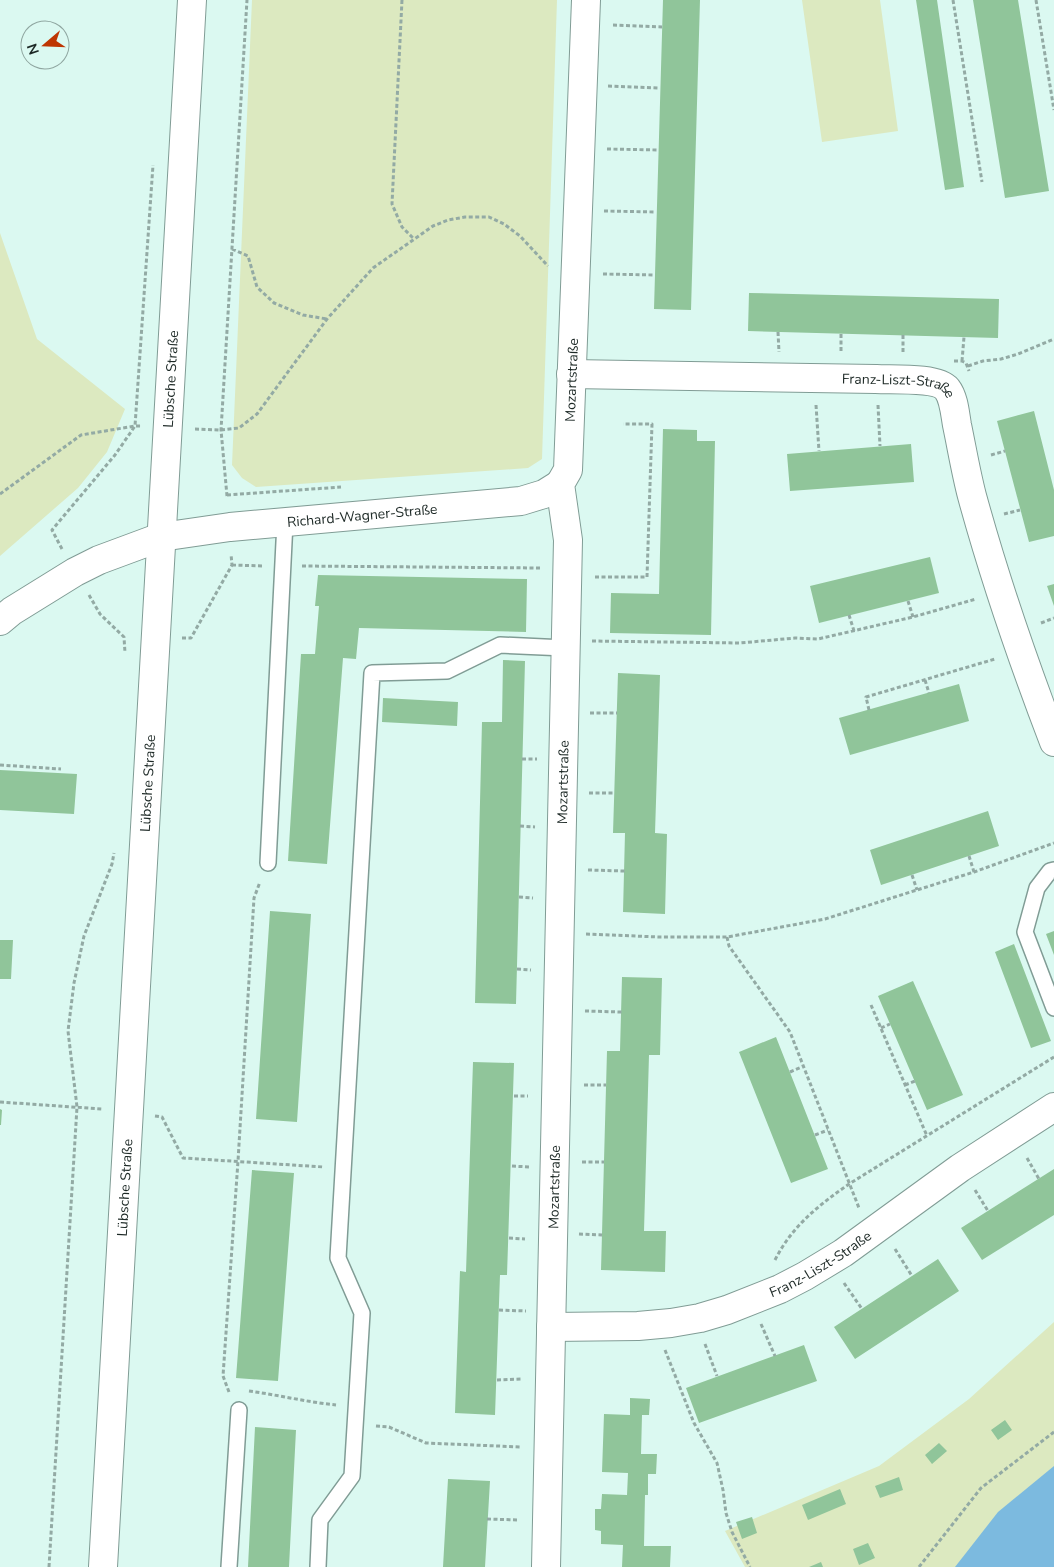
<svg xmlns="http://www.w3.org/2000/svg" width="1054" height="1567" viewBox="0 0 1054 1567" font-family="'Nunito Sans',sans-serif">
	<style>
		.green { fill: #dce9c0 }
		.water { fill: #7cbadf }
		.building { fill: #90c59a }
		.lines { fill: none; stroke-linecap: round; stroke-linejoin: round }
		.lane-casing { stroke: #809c95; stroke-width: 18 }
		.street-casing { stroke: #809c95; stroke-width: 30 }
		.secondary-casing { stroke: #809c95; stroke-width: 30 }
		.path { stroke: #93aaa4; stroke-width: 3; stroke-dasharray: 4 2.5; stroke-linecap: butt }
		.lane { stroke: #fff; stroke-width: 15 }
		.street { stroke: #fff; stroke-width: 28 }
		.secondary { stroke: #fff; stroke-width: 28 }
		.labels { text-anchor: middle; stroke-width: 5; stroke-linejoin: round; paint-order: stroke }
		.street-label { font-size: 14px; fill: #1d2926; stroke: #dbf9f1 }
	</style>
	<rect width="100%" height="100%" fill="#dbf9f1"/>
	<path class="green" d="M252,0H557L542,459L528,468L256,487L242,478L232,465Z
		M802,0H880L898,131L822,142Z
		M0,233L37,339L125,409L107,452L78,488L0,556Z
		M1054,1322V1567H745L725,1531L879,1466L969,1399Z"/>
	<path class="water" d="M1054,1466V1567H955L998,1512Z"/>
	<path class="building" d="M663,0H700L691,310L654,309Z
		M916,0H937L964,187L945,190Z
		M973,0H1018L1049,191L1005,198Z
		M749,293L999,299L998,338L748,331Z
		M1034,411L1054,490V536L1029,542L997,421Z
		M663,429L697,430V441H715L711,635L610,633L611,593L659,594Z
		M911,444L914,482L790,491L787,454Z
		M930,557L939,593L819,623L810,586Z
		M318,575L527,579L526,632L359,628L356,659L343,658L327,864L288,861L301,654H315L319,606H315Z
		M1054,584V606L1047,586Z
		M503,660L525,661L516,1004L475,1003L482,722H502Z
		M618,673L660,675L655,833L667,834L665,914L623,912L625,833H613Z
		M959,684L969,721L850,755L839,718Z
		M383,698L458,702L457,726L382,722Z
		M0,770L77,774L74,814L0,810Z
		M988,811L999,846L881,885L870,850Z
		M270,911L311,914L297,1122L256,1119Z
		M1054,931V955L1046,934Z
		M0,940H13L11,979H0Z
		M1014,944L1051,1041L1031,1048L995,952Z
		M622,977L662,978L660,1055H649L644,1231H666L665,1272L601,1270L607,1051H620Z
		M913,981L963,1095L927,1110L878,996Z
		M776,1037L828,1169L791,1183L739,1052Z
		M473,1062L514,1063L507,1275H500L495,1415L455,1413L460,1271L466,1272Z
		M0,1109L2,1110L1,1125H0Z
		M1054,1169V1215L982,1260L961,1228Z
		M252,1170L294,1173L278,1381L236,1378Z
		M938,1259L959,1291L855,1359L834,1327Z
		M804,1345L817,1381L699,1423L686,1388Z
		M630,1398L650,1399L649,1415H642L641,1454H657L656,1474H648V1495H645L644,1546H671L670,1567H622L623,1545L601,1544V1531L595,1530V1509H601L602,1494L627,1495L628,1473L602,1472L604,1414L630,1415Z
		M1005,1420L1012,1430L998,1440L991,1430Z
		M255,1427L296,1430L289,1567H248Z
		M939,1443L947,1451L932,1464L925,1455Z
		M899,1477L903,1490L880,1498L875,1486Z
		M448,1479L490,1481L485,1567H443Z
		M840,1489L846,1504L808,1520L802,1505Z
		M752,1517L757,1533L742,1539L736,1522Z
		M868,1543L875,1558L859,1565L853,1549Z
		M821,1562L823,1567H809Z"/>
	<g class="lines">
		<defs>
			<path id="lane" d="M268,863L285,522
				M1054,870L1050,871L1037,888L1025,932L1054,1008
				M229,1567L239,1410
				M318,1567L320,1520L352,1476L362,1313L338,1258L372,673L447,671L500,645L565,648"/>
			<g id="street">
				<path id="s1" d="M571,374L876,379C892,380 937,377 947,389C954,398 955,414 957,425C962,449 966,473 972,496C995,580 1023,661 1054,742"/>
				<path id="s2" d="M0,621L12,611L75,572L99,560L161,537L230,527L521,501L544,494L560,484"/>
				<path id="s3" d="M551,1327L638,1326L671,1323L700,1318L727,1310L780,1289L805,1276L843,1253L960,1168L1054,1107"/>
				<path id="s4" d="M546,1567L568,540L560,484L568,470L586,0"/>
			</g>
			<g id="secondary">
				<path id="s5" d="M103,1567L192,0"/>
			</g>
		</defs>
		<use href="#lane" class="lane-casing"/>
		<use href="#street" class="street-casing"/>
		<use href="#secondary" class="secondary-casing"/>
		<path class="path" d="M402,0L392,204L402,227L414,239
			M953,0L982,182
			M1036,0L1054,110
			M613,25L662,27
			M608,86L660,88
			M607,149L659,150
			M604,211L656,212
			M232,249L248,256L257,287L274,303L303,315L327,319
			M603,274L655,275
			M778,332L779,352
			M841,334V351
			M903,335V352
			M954,361H962L966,363L969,371
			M962,361L964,337
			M968,366L983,361L1001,359L1018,354L1054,339
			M816,405L819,451
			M878,405L880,446
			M195,429L221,430L239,428L257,414L327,319L373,268L433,226L448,220L465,217H489L504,224L520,236L548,266
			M991,455L1005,451
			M0,494L81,435L135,426H142
			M227,495L341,487
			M227,496L221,430L247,0
			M1004,514L1020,510
			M62,549L52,530L115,455L135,426L153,165
			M232,565L264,566
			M302,566L541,568
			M595,577H647L652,424H623
			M89,595L100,614L124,637L125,653
			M908,601L913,617
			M849,615L854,631
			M1041,623L1054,618
			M182,638H191L232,565L231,554
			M592,641L740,643L795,638L818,639L913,617L976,599
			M925,680L929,693
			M869,710L866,697L995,659
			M590,713H617
			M522,759H537
			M0,765L61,769
			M589,793H615
			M520,826L535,827
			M969,856L974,872
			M588,870L625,871
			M912,875L917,890
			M519,897L533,898
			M586,934L659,937H727L825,919L974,872L1054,843
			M727,937L729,946L790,1032L859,1208
			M517,969L531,970
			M871,1005L927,1136
			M585,1011L622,1012
			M881,1028L890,1024
			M790,1072L804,1066
			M584,1085H606
			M905,1085L915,1081
			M514,1096H528
			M0,1102L102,1109
			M155,1116L162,1117L183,1158L324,1167
			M815,1135L828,1130
			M1027,1158L1039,1179
			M582,1162H604
			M512,1166L529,1167
			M975,1190L988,1211
			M579,1234L602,1235
			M509,1238L525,1239
			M895,1249L912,1276
			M775,1260C792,1226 819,1205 849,1184L1054,1057
			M844,1283L862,1309
			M499,1310L526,1311
			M761,1324L775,1356
			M705,1344L717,1376
			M665,1350L694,1423L717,1463L723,1490L726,1513L732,1532L750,1567
			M497,1380L523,1379
			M249,1391C278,1395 307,1402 336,1405
			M229,1392L223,1376L238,1161L254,898L260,882
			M376,1426L389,1427L426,1443L521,1447
			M487,1519L519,1520
			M49,1567L77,1107L68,1031L74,983L84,936L112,864L114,853
			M919,1567L981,1488L1054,1432"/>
		<use href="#lane" class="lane"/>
		<use href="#street" class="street"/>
		<use href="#secondary" class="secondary"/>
	</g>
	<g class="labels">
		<g class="street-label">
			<text dy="5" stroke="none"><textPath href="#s5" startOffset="1190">Lübsche Straße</textPath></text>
			<text dy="5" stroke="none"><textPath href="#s4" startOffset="1190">Mozartstraße</textPath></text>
			<text dy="5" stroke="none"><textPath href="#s1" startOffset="329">Franz-Liszt-Straße</textPath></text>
			<text dy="5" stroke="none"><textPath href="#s2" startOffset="385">Richard-Wagner-Straße</textPath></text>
			<text dy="5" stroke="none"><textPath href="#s4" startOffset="785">Mozartstraße</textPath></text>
			<text dy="5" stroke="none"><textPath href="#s5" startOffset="785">Lübsche Straße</textPath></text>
			<text dy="5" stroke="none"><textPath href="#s4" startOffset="380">Mozartstraße</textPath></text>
			<text dy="5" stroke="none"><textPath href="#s5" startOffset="380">Lübsche Straße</textPath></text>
			<text dy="5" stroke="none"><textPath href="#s3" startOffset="282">Franz-Liszt-Straße</textPath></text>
		</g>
	</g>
	<g transform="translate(45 45) rotate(251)"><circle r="24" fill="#dbf9f1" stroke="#8fa6a0"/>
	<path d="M0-4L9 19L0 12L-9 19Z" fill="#be3602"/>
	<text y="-8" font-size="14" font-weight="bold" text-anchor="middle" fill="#1d2926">N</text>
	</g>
</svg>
